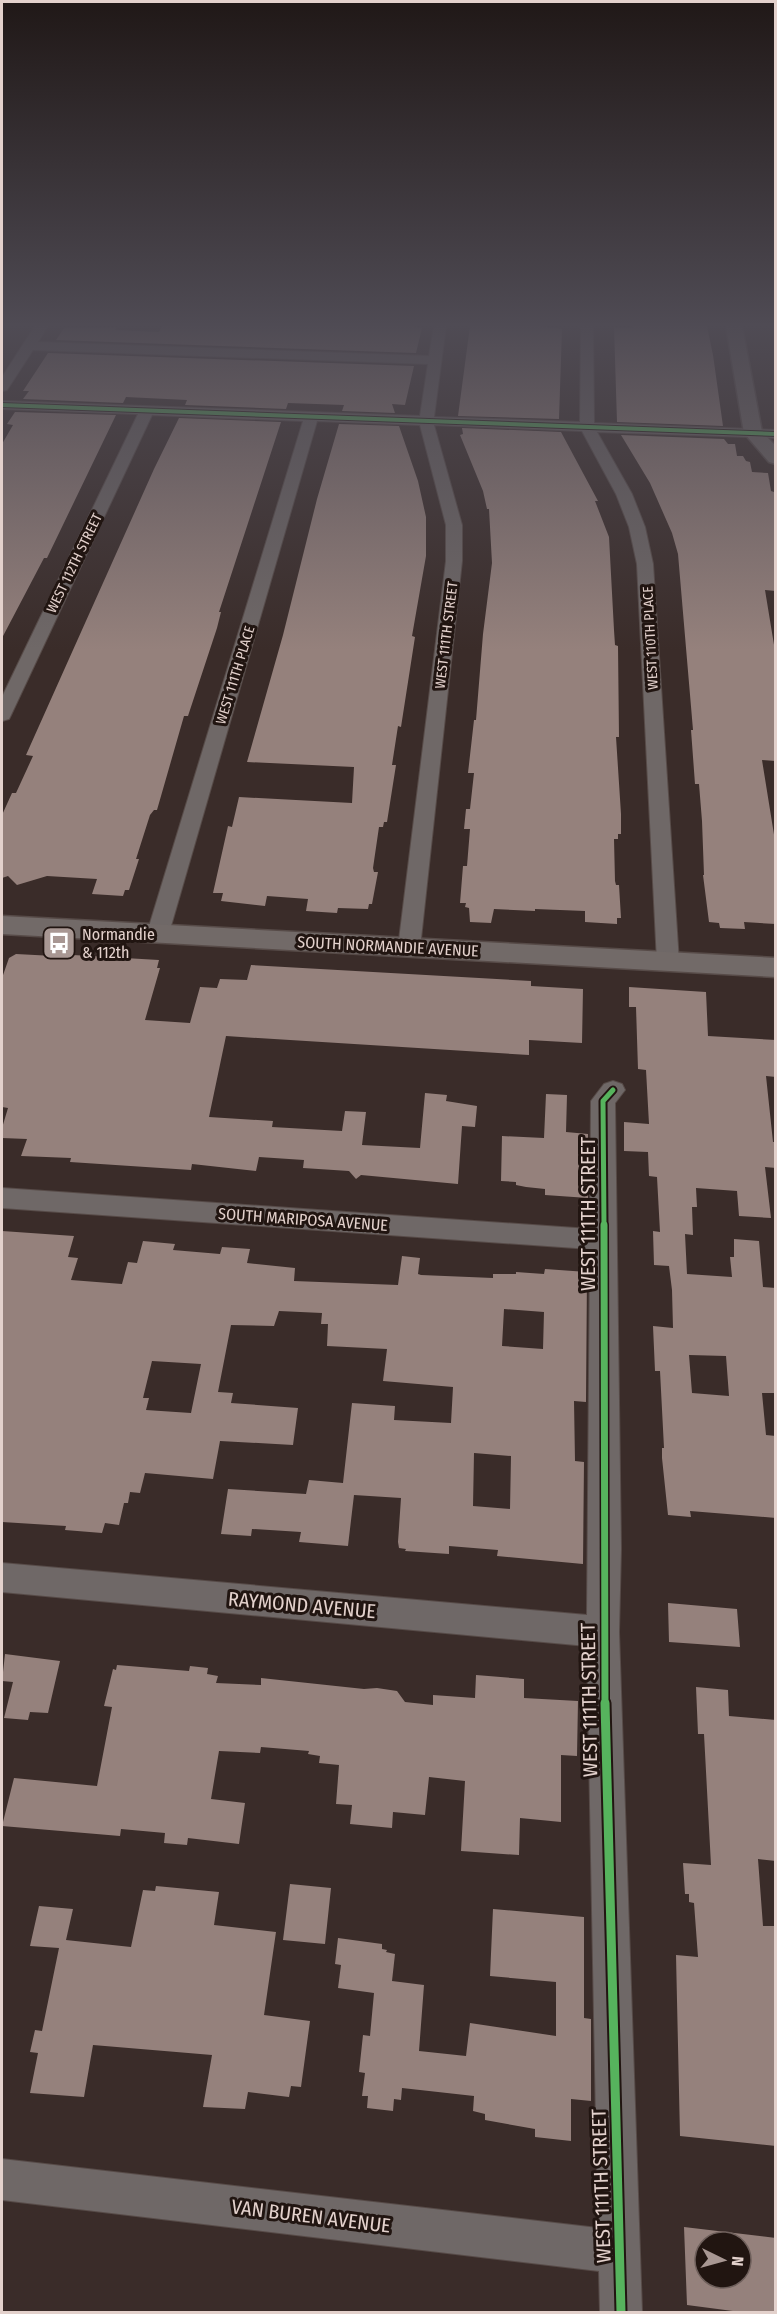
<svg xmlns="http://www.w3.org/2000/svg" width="777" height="2314" viewBox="0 0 777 2314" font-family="'Fira Sans Condensed',sans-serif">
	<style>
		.building { fill: #95817c; fill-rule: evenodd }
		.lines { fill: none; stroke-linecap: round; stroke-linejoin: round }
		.street-casing { stroke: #574b48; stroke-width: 2 }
		.secondary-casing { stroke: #574b48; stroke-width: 3 }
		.street { fill: #6f6867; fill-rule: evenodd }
		.secondary { fill: #726a68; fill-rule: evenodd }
		.cycleway-far3-casing { stroke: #211511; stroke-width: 6 }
		.cycleway-far2-casing { stroke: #211511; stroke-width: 9 }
		.cycleway-far1-casing { stroke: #211511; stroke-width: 10 }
		.cycleway-casing { stroke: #211511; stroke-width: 13 }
		.cycleway-far3 { stroke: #56b35d; stroke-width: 4 }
		.cycleway-far2 { stroke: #56b35d; stroke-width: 5 }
		.cycleway-far1 { stroke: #56b35d; stroke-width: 7 }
		.cycleway { stroke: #56b35d; stroke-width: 9 }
		.labels { text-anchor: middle; stroke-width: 6; stroke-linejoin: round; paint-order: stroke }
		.far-street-label { font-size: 14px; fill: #e3d1cc; stroke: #211511 }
		.poi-label { font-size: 16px; fill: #e3d1cc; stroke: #211511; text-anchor: start }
		.street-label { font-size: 16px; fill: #e3d1cc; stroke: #211511 }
		.near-street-label { font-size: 20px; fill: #e3d1cc; stroke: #211511 }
	</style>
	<rect width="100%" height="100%" fill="#3a2c29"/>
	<path class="building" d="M162,326H411L422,328L416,353L56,340L64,328L117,327L115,330L159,332Z
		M470,326H539L562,329L559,419L458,416Z
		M632,326H707L713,355L723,426L617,422L614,327L633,328Z
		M48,353L414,366L405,405L392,404L395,413L342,411L344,405L288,403L286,409L185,405L187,400L126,397L123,403L23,399L29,391H23Z
		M15,412L116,415L47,558H44L2,638V444L13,425L7,424Z
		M179,418L281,422L219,612H221L217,628L188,716H184L157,810H154L150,815L136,859H139L129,890H125L123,896L92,894L97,879L47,876L17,885L8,876L2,878V815L12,793H16L33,756L26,755L154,469Z
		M339,424L399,426L418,481L426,517V556L412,636L415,637L401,727L398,726L392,765H396L387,822H384L383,827H379L373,868L374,872H378L372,904H369L368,909L338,908L337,913L306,911L308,899L267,896L265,906L221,901L223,893H213L228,826L232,827L239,797L352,803L354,767L247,762L283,635L317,499Z
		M462,428L561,432L598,501H595L609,537L614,630L615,645L618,646L619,737H616L621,814V834H618V839H614L615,881L616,885H619L621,918H617V924L585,922V911L535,909V911L494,909L491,923L470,922L469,908L465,907L466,903H460L463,866H467L470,829H464L466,809H470L474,773H468L474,720H476L483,634L492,563L489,509H487L483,491L460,435L463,434Z
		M621,435L724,439L728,444H735L737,456H743L746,461L750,462L752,472L768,473L771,491L774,492L776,591L765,590L776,657V761L762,760L776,847V924L744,922L745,929L720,928L719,923L709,922L703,875H704L702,821L699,784H695L691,730H693L678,554L672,533L650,483Z
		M16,954L73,957V955L159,960L157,968H160L145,1020L190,1023L200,987L217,988L220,979L247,980L251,965L531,981V986L583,989L582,1043L529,1040V1055L226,1036L209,1117L273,1121L272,1127L342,1131L345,1111L366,1112L362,1145L420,1148L425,1093L447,1095L446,1101L477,1106L475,1127L462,1126L458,1184L361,1175L356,1179L349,1171L303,1168L304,1160L259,1157L256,1171L192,1164L191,1170L70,1162L71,1158L21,1156L27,1139L2,1138V1128L8,1108L2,1107V978L9,958Z
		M629,987L706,992L708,1036L776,1040V1077L766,1076L773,1142H776V1168L765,1167L771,1218L739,1216L737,1191L696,1188L697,1207H692L693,1235L685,1234L687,1274L732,1277L730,1257H734V1239L759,1241L763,1287L776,1288V1393H762L766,1435L776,1436V1518L690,1511L691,1517L668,1515L662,1458V1448H664L660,1371H655L653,1326L673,1328L672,1290L669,1266L654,1265L653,1231L660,1232L657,1177L649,1176L648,1152L624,1151V1122L649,1124L646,1070L638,1069L636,1007H629ZM689,1355L726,1356L729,1396L692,1393Z
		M546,1094L567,1095L566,1132L588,1134V1198L545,1195V1189L526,1187L516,1185V1182L501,1181L502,1136L544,1138Z
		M2,1231L74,1236L68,1257L78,1258L71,1280L122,1284L128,1262L137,1263L143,1241L175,1244L173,1250L220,1254L222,1247L250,1249L247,1263L295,1268L294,1281L398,1285L402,1256L420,1258L418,1274L421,1275L493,1278V1274H516V1272L544,1274L545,1269L587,1272L586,1402L574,1401L575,1461L584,1462L583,1564L497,1556L498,1550L449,1546V1554L405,1551L406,1549L399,1548L398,1542L401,1498L354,1495L348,1546L299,1542L301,1532L252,1529L251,1536L221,1534L228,1489L306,1494L309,1480L343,1483L352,1403L395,1406L394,1420L451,1423L453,1387L383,1381L387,1349L327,1346L328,1324H321L322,1313L279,1311L274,1326L231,1325L218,1392L233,1393L231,1403L298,1408L293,1445L220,1441L213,1479L145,1473L140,1493L130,1492L128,1503H124L119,1525L105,1523L102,1533L65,1530L66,1526L2,1522ZM504,1309L544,1312L543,1349L502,1346ZM152,1361L201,1364L191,1413L146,1410L149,1398H143ZM474,1453L511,1456L510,1509L473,1506Z
		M668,1603L737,1609L740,1647L669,1642Z
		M5,1654L60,1661L48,1713L30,1712L28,1720L4,1718L13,1682L2,1681Z
		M117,1665L189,1671L190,1666L208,1668L207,1674L218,1676L216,1683L261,1685V1678L364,1689L377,1688L397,1691L405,1702L433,1705V1695L475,1698L476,1675L524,1679V1698L578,1701L577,1756L561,1755V1822L520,1818L519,1855L461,1851L465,1781L429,1777L425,1815L393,1812L392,1828L350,1824L352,1805L336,1804L339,1765L319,1763L320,1756L308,1754L309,1751L261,1747L260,1753L219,1751L211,1799L245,1803L239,1844L188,1838L187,1845L164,1843L165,1833L121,1829L120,1836L2,1826L14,1778L97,1786L112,1707L104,1706L113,1669L116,1670Z
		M696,1687L728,1690L729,1716L776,1720V1861L758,1859L763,1926H776V2146L680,2136L676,1955L698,1957L694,1903L689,1902V1894H685L683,1863L711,1865L704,1734H698Z
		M290,1884L331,1888L325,1944L283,1940Z
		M156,1886L219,1892L214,1925L276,1932L264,2015L310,2021L301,2087L291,2086L289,2097L248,2092L245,2109L203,2107L212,2055L93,2045L84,2097L30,2093L38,2053L30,2052L35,2030L42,2031L59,1948L30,1946L39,1906L73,1909L66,1940L131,1947L143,1890L155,1891Z
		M493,1909L584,1917V2018L591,2019V2101L571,2099V2141L535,2137V2129L485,2120V2114L473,2111L474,2096L402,2088L401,2100L394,2099L393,2111L367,2108L368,2096H362L365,2073L359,2072L363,2035L370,2036L374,1993L338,1988L341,1965L335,1964L338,1938L382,1944V1949L387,1950L386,1952L395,1954L392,1981L424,1985L419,2051L466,2056L470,2023L556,2036V1982L490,1976Z
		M684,2227L776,2238V2313H748L687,2305ZM705,2242H741V2278H705Z"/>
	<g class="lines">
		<defs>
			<path id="street" d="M35,326H48L38,342L429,356L434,326H446L434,417L580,422L581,326H593L594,423L776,430V438L597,432L632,494L645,527L653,564L679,962L676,967L668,969L660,967L657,962L637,564L629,527L616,494L582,431L434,425L462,525V561L420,948L417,953L409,955L401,953L398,948L446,561V525L420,425L317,421L169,933L166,938L158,940L150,938L147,933L303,421L152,415L11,715L9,719L2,721V697L138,414L2,409V401L420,416L428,364L33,350L7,390L2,391V377Z
				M613,1081L622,1084L625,1090L615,1103L621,1549L619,1632L642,2312H600L599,2271L2,2200V2159L598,2228L587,1646L2,1592V1563L587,1615L590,1249L2,1208V1188L590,1229L591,1101L604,1084Z"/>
			<path id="secondary" d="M726,326H742L762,432L776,446V464L769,462L744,433Z
				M2,916L776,958V977L2,934Z"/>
		</defs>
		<use href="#street" class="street-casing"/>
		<use href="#secondary" class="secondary-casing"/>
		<use href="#street" class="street"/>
		<use href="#secondary" class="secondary"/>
		<defs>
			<path id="cycleway-far3" d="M2,405L776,434"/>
			<path id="cycleway-far2" d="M604,1226L603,1101L613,1090"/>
			<path id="cycleway-far1" d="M604,1225L605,1705"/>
			<path id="cycleway" d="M605,1703L621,2312"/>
		</defs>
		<use href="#cycleway-far3" class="cycleway-far3-casing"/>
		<use href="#cycleway-far2" class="cycleway-far2-casing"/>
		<use href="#cycleway-far1" class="cycleway-far1-casing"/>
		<use href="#cycleway" class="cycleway-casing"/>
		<use href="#cycleway-far3" class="cycleway-far3"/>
		<use href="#cycleway-far2" class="cycleway-far2"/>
		<use href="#cycleway-far1" class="cycleway-far1"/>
		<use href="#cycleway" class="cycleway"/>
	</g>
	<linearGradient id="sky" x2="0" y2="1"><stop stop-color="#201817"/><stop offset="0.5" stop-color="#4f4b54"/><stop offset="1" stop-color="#4f4b54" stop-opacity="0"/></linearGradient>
	<rect width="777" height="650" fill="url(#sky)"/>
	<defs>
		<symbol id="bus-square" viewBox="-11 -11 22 22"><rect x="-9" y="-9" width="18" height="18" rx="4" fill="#a89793" stroke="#211511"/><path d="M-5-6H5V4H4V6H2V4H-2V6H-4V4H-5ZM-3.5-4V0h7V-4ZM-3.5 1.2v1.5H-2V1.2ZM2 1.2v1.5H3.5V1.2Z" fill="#fff"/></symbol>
	</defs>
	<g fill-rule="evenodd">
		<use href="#bus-square" x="40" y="924" width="38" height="38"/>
	</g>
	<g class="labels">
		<g class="far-street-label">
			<text transform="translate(74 563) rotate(-64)" y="5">WEST 112TH STREET</text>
			<text transform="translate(446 635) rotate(-83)" y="5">WEST 111TH STREET</text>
			<text transform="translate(650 638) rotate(-93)" y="5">WEST 110TH PLACE</text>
			<text transform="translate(235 675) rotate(-73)" y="5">WEST 111TH PLACE</text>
		</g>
		<g class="poi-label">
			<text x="82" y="940">Normandie<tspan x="82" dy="18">&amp; 112th</tspan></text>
		</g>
		<g class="street-label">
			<text transform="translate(388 946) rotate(3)" y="6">SOUTH NORMANDIE AVENUE</text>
			<text transform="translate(303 1219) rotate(4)" y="6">SOUTH MARIPOSA AVENUE</text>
		</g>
		<g class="near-street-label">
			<text transform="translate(588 1214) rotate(-90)" y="7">WEST 111TH STREET</text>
			<text transform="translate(302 1605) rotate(5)" y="7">RAYMOND AVENUE</text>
			<text transform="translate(589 1700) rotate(-91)" y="7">WEST 111TH STREET</text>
			<text transform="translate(601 2186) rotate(-92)" y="7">WEST 111TH STREET</text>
			<text transform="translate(311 2216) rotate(7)" y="7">VAN BUREN AVENUE</text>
		</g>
	</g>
	<rect width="777" height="2314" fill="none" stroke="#e3d1cc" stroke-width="6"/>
	<g transform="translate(723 2260) rotate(95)"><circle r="28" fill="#211511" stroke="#6f605c" stroke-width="1.5"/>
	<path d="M0-4.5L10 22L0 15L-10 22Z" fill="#a89793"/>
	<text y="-9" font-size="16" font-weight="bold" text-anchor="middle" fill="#e3d1cc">N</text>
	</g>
</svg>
